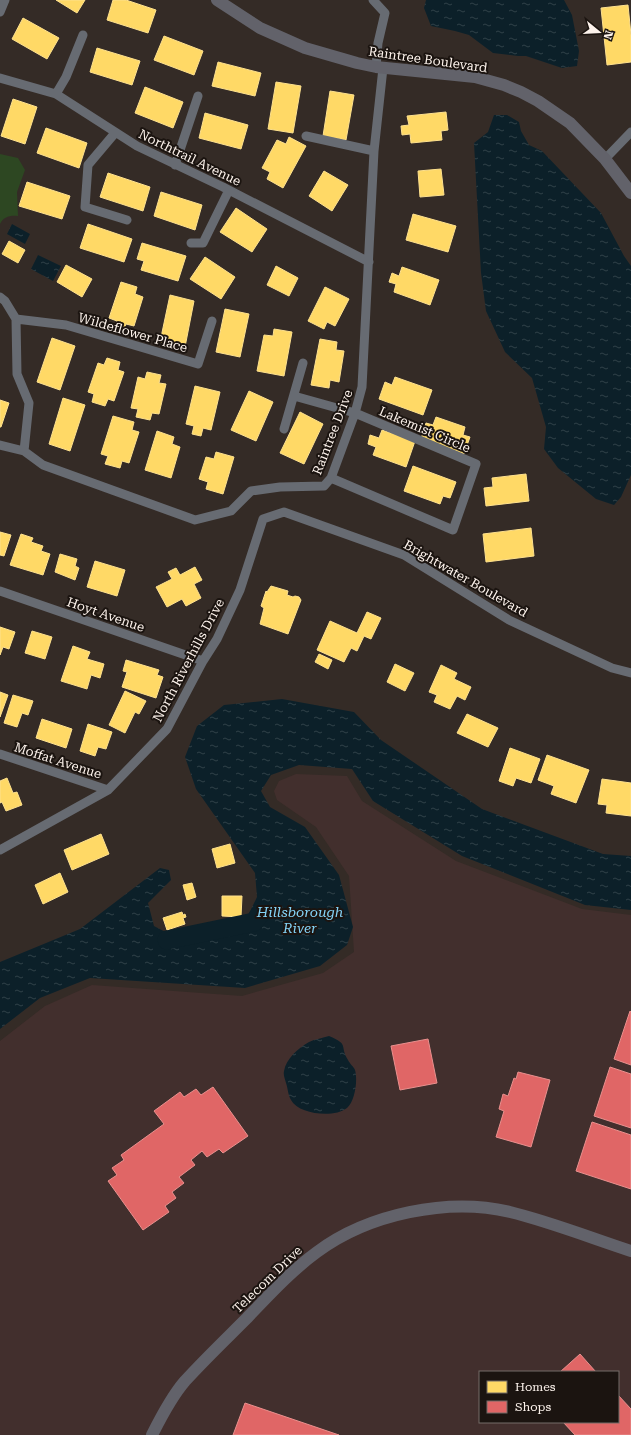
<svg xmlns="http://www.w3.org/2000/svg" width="631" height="1435" viewBox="0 0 631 1435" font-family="'Roboto Serif',serif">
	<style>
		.commercial { fill: #422f2d; fill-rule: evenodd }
		.park { fill: #2d4722 }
		.water { fill: url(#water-ripples) }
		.homes { fill: #ffd966; stroke: #fee18e }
		.shops { fill: #e06666; stroke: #e9908e }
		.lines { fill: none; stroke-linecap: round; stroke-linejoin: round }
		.river { stroke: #0c2029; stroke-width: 19 }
		.street { stroke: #676b72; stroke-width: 9 }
		.secondary { stroke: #62626a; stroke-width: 12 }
		.labels { text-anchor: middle; stroke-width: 4; stroke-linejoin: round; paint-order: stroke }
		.street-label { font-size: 13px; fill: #fdf3ec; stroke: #1b1410 }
		.water-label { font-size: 14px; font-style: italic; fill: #84d3f7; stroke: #1b1410 }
	</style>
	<defs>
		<pattern id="water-ripples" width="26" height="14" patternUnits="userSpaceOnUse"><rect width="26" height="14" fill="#0c2029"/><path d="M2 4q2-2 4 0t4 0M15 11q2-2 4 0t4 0" fill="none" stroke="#304148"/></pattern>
	</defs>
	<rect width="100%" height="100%" fill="#342b26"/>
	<path class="commercial" d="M296,774L347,776L362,801L456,861L582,909L631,915V1435H0V1041L45,1006L92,985L242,996L323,973L354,952L349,876L316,827L277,800L274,791L279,781ZM480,1372H618V1422H480Z"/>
	<path class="park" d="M0,154L18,158L25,170L17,192L18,216C10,215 3,217 0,224Z"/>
	<path class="water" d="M426,0H564L572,15L579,51L577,66L562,68L526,56H518L493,53L469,35L455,31L431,26L424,8Z
		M494,115H507L519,122L521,131L529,145L542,151L601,213L624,256L631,266V475L621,497L614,505L596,499L558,468L544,449L546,427L532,378L505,352L486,311L481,273L474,143L488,132Z
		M12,224L30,234L25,244L7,234Z
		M38,255L61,266L53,281L31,269Z
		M282,699L354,712L381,740L482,809L603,854L631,856V910L585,905L462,856L373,801L352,769L299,765L271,775L261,791L270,807L305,827L339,875L353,927L347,945L320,966L245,988L90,978L40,998L0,1029V962L80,929L160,868L169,870L171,880L148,903L154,926L171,935L239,934L257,897L255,873L196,789L185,757L197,726L224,705Z
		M329,1036C350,1045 339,1045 348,1060C350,1064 354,1067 355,1070C358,1080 355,1101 347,1108C335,1118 299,1115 291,1100C288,1095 288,1089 286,1083C285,1079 283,1075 284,1071C286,1059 298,1048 309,1042C315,1039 323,1038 329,1036Z"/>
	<path class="homes" d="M56,0H85L77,13Z
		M113,0H126L156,10L148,33L107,20Z
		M628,5L631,35V62L607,65L601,8Z
		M23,18L59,38L47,59L12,39Z
		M164,36L203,51L194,75L154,60Z
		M97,48L140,61L132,85L90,72Z
		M218,62L261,73L255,96L212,86Z
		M276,82L301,86L293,133L268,129Z
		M145,87L183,102L173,128L135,113Z
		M330,91L354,95L346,140L323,136Z
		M13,99L37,107L25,144L1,136Z
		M446,112L448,130L441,131L442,140L411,143L410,134L402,135L401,126L409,125L407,116Z
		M205,113L248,125L241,149L199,138Z
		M46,128L87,143L79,168L37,153Z
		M289,137L306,146L283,188L267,179L270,172L262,168L277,140L286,144Z
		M441,169L444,195L420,197L418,171Z
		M324,171L348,185L332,211L309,196Z
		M108,173L150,187L143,211L100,197Z
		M27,182L70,196L62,219L19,206Z
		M161,192L202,205L195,230L154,216Z
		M236,208L267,229L252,252L220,232Z
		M413,214L456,226L448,252L406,240Z
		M88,224L132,239L124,262L80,248Z
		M9,241L25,250L18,263L2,254Z
		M142,243L186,256L178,281L141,270L144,261L137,259Z
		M205,257L235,277L221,299L190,279Z
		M66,265L92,279L82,297L57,282Z
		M276,266L298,278L289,296L267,285Z
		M402,267L439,280L430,305L394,292L396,284L389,282L392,273L399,276Z
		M121,282L137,287L135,294L143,297L134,326L126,324L123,331L115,328L117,321L109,318Z
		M325,287L349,299L335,326L327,322L324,329L308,321Z
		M170,295L194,301L185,347L160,342Z
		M225,309L249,314L240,357L216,352Z
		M274,329L292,332L284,376L257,371L264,335L273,336Z
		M52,338L75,346L60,390L37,382Z
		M320,339L337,342L336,350L344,351L339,382L330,380L329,388L311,385Z
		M107,358L120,362L118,370L124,372L114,401L108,399L105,406L92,402L94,394L88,392L98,363L104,365Z
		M147,372L161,375L159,383L166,384L159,414L152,413L150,420L136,417L138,409L131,408L138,377L145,379Z
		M395,377L432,390L423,415L379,399L385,382L392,385Z
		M195,386L220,392L211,430L203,428L201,436L192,434L194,426L186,424Z
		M249,391L273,402L256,441L231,430Z
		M63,398L85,405L70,451L49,444Z
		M0,400L9,403L1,427H0Z
		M300,412L323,424L304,464L280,453Z
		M113,416L134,422L132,430L139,432L129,463L122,461L120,468L105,464L108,456L101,454Z
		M436,417L465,427L463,435L470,437L464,454L421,439L426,423L433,425Z
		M382,430L415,441L406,467L373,455L376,447L368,444L370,435L379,438Z
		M157,431L174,437L172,444L180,447L171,478L145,470Z
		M216,452L234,457L223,494L206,489L208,482L199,479L206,457L214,459Z
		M413,466L456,482L450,498L443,496L440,504L404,491Z
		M526,474L529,501L486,506L484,488L493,487L492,478Z
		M531,528L534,556L486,562L483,534Z
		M0,532L11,535L4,556L0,555Z
		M21,534L33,538L31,542L43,546L41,551L50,554L43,575L10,565Z
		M60,554L77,559L75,566L79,568L75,580L55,572Z
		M95,561L125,570L117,596L87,587Z
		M195,567L202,580L194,584L201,598L186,606L182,599L167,607L156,587L172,579L168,572L176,568L180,575Z
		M271,586L288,591L287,595L293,597L295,596L299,597L301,600L288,634L260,624L264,608L261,606L266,591L267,592Z
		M367,612L381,618L371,639L364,636L357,651L351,648L344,662L317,650L330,621L357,633Z
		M0,627L15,632L9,649L3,647L0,655Z
		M32,631L52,637L45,659L25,653Z
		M73,646L90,652L87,659L104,664L100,678L91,675L87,689L61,681Z
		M319,654L332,660L328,669L315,662Z
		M126,660L159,670L157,675L163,677L156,698L122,687L127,672L123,671Z
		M395,664L414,673L405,691L387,682Z
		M441,665L457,673L454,679L471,687L465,700L457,696L450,709L434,702L437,695L429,692Z
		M125,691L146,701L139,714L135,712L125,733L109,725Z
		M0,692L8,695L0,717Z
		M13,695L33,701L28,715L22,713L17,727L4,723Z
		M467,714L498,728L488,747L457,733Z
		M42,719L72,729L66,748L36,738Z
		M88,724L112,732L106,749L98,747L95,756L80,751Z
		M510,748L540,759L531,783L516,778L513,786L499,781Z
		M547,755L589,770L576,803L551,794L554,786L538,780Z
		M7,778L13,793L17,792L22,805L6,811L2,802L0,803V781Z
		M602,779L631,783V816L606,813L607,805L598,804Z
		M101,834L109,854L72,870L64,850Z
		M230,844L235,863L217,868L212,849Z
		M60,873L68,892L43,904L35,885Z
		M192,883L196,897L187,900L183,885Z
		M222,896H242L241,917L222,916Z
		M182,912L183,915L185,914L186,917L183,918L185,924L167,930L163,918Z"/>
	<path class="shops" d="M630,1011L631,1012V1065L614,1059Z
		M428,1039L437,1083L400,1090L391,1046Z
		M610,1067L631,1074V1128L594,1116Z
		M518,1072L550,1080L531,1147L496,1137L504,1111L499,1109L503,1094L508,1096L514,1078L516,1079Z
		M213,1087L248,1136L223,1153L219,1149L207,1157L202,1151L191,1160L195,1165L179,1177L184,1183L172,1192L176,1198L165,1206L169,1212L143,1230L108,1181L117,1175L112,1168L124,1160L121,1155L164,1124L154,1111L180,1092L184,1097L196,1089L201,1095Z
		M592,1122L631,1135V1189L576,1171Z
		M580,1354L596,1372H560Z
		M618,1395L631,1409V1435H575L563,1422H618Z
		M245,1403L339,1435H233Z"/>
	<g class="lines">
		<path class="river" d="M167,940L254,922L262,911"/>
		<path class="street" d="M373,0L385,13L378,43L376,67
			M0,12L5,0
			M0,78L56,94L137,146L223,187L369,262
			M56,94L66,77L83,35
			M115,133L88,165L85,207L127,220
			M306,136L374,151
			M605,159L631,132
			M175,165L198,96
			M191,243H203L229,190
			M0,297L5,301L16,319L17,374L29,403L24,451L43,465L195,520L231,511L251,491L280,487L324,486L331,478L355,413L362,387L374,151L383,68
			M16,319L66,325L198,364L212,321
			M294,396L355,413L476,464L453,530L331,478
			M284,429L303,363
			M0,445L24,451
			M0,591L203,661
			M0,754L108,790
			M0,850L108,790L167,729L203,661L217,639L240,590L263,519L284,512L404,555L509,620L612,668L631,673"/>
		<path class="secondary" d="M217,0L260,28L305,48L357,63L376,67L475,77L504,85L521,92L538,101L570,123L605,159L631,193
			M152,1435C161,1417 172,1396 185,1381C205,1359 226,1339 247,1318C269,1295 291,1271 317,1252C368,1214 448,1197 510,1212C551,1222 591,1238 631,1251"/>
	</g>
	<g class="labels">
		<g class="street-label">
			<text transform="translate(428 59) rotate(8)" y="5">Raintree Boulevard</text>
			<text transform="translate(190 157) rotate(26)" y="5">Northtrail Avenue</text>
			<text transform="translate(133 332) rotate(16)" y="5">Wildeflower Place</text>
			<text transform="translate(425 429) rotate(23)" y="5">Lakemist Circle</text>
			<text transform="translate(332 432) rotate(-69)" y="5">Raintree Drive</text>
			<text transform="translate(466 578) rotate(30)" y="5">Brightwater Boulevard</text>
			<text transform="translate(106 614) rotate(19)" y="5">Hoyt Avenue</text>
			<text transform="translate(188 660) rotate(-62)" y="5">North Riverhills Drive</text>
			<text transform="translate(58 760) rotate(18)" y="5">Moffat Avenue</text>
			<text transform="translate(267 1279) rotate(-44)" y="5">Telecom Drive</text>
		</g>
		<g class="water-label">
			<text x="300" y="917">Hillsborough<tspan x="300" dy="16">River</tspan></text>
		</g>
	</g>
	<rect x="479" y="1371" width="140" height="52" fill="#1b1410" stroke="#756d68"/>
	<rect x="487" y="1381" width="20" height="12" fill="#ffd966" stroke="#756d68"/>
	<text x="515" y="1391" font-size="12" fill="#fdf3ec">Homes</text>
	<rect x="487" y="1401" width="20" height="12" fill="#e06666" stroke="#756d68"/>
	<text x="515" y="1411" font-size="12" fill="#fdf3ec">Shops</text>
	<g transform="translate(599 32) rotate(108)" stroke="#1b1410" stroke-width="3" paint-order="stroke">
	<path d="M0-3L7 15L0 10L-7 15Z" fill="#fdf3ec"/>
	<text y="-6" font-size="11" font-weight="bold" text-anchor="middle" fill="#fdf3ec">N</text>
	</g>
</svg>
